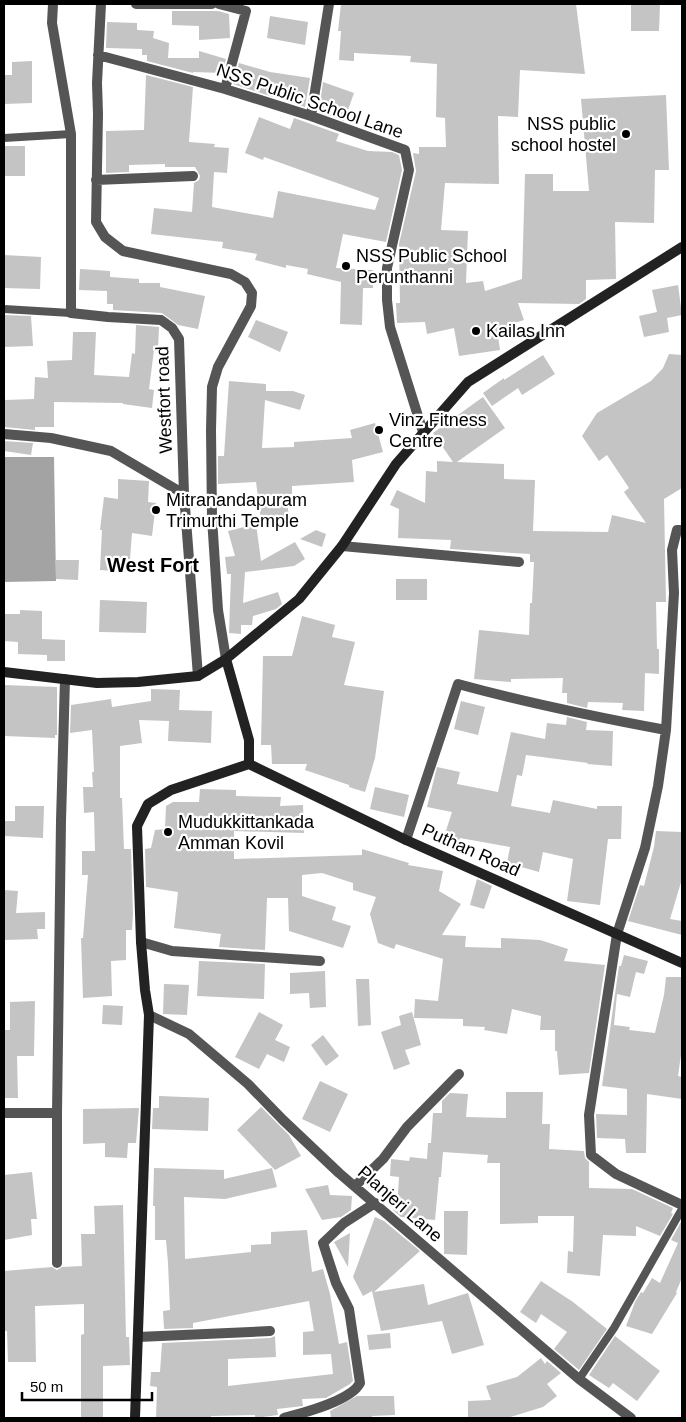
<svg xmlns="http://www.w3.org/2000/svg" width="686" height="1422" viewBox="0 0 686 1422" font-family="Arial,sans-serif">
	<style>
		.water { fill: #a3a3a3 }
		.building { fill: #c4c4c4 }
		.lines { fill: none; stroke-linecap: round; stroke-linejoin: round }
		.lane { stroke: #555; stroke-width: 8 }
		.street { stroke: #555; stroke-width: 10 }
		.secondary { stroke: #222; stroke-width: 10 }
		.poi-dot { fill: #000; stroke: #fff; stroke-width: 2 }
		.labels { text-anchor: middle; stroke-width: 4.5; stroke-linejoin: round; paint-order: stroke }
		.street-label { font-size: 18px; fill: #000; stroke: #fff }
		.poi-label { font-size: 18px; fill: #000; stroke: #fff; text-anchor: start }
		.quarter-label { font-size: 20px; font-weight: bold; fill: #000; stroke: #fff }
	</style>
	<rect width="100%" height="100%" fill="#fff"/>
	<path class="water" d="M4,457H54L56,581L4,582Z"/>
	<path class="building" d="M341,4H576L585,74L520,70L518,117L498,116L499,184L445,183L441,230L468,231L466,283L483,281L485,291L522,279L525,174H553V191H589L581,99L666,95L669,170H655L654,223L615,222L616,279L586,280V299L579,304L518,303L524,320L497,329L500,350L459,356L454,328L427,334L425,322L397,323L396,303H400L399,244L416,171L413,153L419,154V147H446L445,118L436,117L437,64L410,62L411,56L354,53V61L339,60L341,31H338Z
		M631,4H660L659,31H631Z
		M172,11H218L229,14L230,38L199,40V26L172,25Z
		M270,16L308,22L305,45L267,38Z
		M107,22L137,23V30L154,31L153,38L169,43L168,58H199V51L226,59L222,73L193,72V73L147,61V55H142V49L106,48Z
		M32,61V103L4,104V75H12V62Z
		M239,63L270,72L310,78L305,107L299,105L302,98L274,95L273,97L233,84Z
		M146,75L193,87L189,142L215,144L214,147L229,148L227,173L214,172L212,207L273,218L278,191L375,210L379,198L264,157L263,160L245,153L259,117L290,129L294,118L339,134L336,141L368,151L392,152L399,155L402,170L386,242L343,234L336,268L373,270V288H363L362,325L340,324L341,282L307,274L308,269L286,265V268L255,260L257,254L222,248L223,242L151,234L154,208L192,212L194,183L199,180L200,176L195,167H165V164L129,165V172L106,173V131L144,130Z
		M323,82L354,93L344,121L319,111Z
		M4,146H25V176H4Z
		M4,255L41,257L40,289L4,288Z
		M80,269L110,271V277L139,279V283H160V287L205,296L198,329L178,325L162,313L113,310V304H107V291L79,290Z
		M678,285L682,315L667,318L669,332L644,337L639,316L657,312L652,290Z
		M4,315L31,316L33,346L4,347Z
		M256,320L288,332L280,352L248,337Z
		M136,325L159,327L158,350H154L149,389L154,390L152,408L123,404V403L54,402V427H35V430L4,427V400L34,399L35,377L48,378L47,361L72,360L73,332H96L94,375L129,377L132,353L135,354Z
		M669,354L682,355V488L664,499L666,602H656L657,649H659V674L645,673L644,711L622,710L623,703L588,702L587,708L567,703V693H562L563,678L511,679V682L474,679L479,630L529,635L530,603H532L534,562H530V554L450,549L451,540L398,538L399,509L390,505L397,490L425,503L426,471L437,472V461L453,462L433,433L483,397L505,428L457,462L504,464V479L535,480L533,531L608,532L612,515L646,523L624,492L629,488L607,455L599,461L582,436L597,413L651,381L663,368Z
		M543,355L555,374L522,395L518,388L492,406L483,393L504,378V380Z
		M229,381L266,384V391H293L305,395L300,410L265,400L262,448L294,447V442L352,438L350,430L375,423L383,452L352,460L354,482L292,486V494H286L290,524L262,528L256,482L218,484V456H224Z
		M4,441L33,443L31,455L4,451Z
		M118,479L149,481L148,502L156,503L152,536L132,533L129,572L100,570L102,530H100L104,497L118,499Z
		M256,524L261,561L295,542L305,559L294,566L245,572L243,603L278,592L282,604L276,609L253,616L252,625H241V634L229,633L231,574H227L225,557L235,556L228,531Z
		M316,530L326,534L322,547L300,539Z
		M56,560H79L78,580L56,579Z
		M396,579H427V600H396Z
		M100,600L147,602L146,633L99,632Z
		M20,610L42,611V639L65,640V661H47V655L18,654V642L4,641V614H20Z
		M302,616L335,625L332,637L355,642L344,685L384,691L375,758L365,792L349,787V785L305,770L307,764H272L271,745H261L263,656H292Z
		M4,685L57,687V735H55V738L4,736Z
		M151,689L180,690L179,710L212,711L211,743L168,741L169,721L139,720L142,743L120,746V798H122L124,849H131L133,914L132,930H126V960L111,961L112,996L83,998L81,938H83L88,875H82V851H95L94,812L84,813L83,787H93L92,772H94L92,730L70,733L71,705L111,699L112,707L151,701Z
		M461,701L485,707L478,735L454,729Z
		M567,717L587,722L586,730L613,731L612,766L587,764L588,763L526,755L522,776L517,775L511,806L550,813L553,800L597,809V806H622L621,839H608L600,905L567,901L573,859L543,852L539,872L507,863L510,847L460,838L457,848L442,843L452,812L427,807L437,767L460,772L457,784L498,792L511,732L545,739L547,723L566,725Z
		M375,787L409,795L404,817L370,809Z
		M200,789L236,790V796L281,797L280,806L303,805L304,833L234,831V859L362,855V849L409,863L408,865L443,871L439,891L461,904L442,935L466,936L465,947L501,948V938L540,940L568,949L564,961L605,965L589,1073L559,1075L557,1051H555V1030H540L541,1016L512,1009L507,1034L484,1030L485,1027L463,1026V1019L414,1018L415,999L438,1001L443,959L396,944L394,949L378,943L370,914L376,897L353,890V883L322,873L302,875V896L336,907L332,920L351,926L343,948L289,931L288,898H267L265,950L219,947L221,934L174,928L178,892L146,887L145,849L151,848L155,830L165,829L166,806L173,802H199Z
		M15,806H44L43,838L4,836V821H15Z
		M656,831L682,832V879L670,919L682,921V935L628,921L640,885L644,886L654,847Z
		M477,879L492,886L484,909L470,905Z
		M4,890L18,891L16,913L45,912V929H37L38,939L4,940Z
		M624,955L648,961L644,974L636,972L630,997L617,994L614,1025L630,1027L629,1030L655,1033L664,995L666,977H682V1048L678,1076L682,1077V1099L647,1094L646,1153H626L625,1139L597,1138L596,1114L627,1115V1089L602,1086L619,966H621Z
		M199,961L265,964L264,999L197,996Z
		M325,971L326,1007L310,1008L309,993L290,994V973Z
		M356,979H369L371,1025L358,1026Z
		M164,984L189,985L187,1015L163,1014Z
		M35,1001L34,1056H17L18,1098H4V1030H10V1002Z
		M103,1005L123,1006L122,1025L102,1024Z
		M259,1012L283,1025L275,1040L290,1047L284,1062L267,1054L259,1069L235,1057Z
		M412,1012L421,1045L405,1050L410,1064L394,1070L381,1032L401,1025L399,1016Z
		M323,1035L339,1056L326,1066L311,1045Z
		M320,1081L348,1094L330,1132L302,1119Z
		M506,1092H543L542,1124H550L549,1149L584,1151L585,1158L589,1162V1188L632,1189L673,1208L671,1213L673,1214L660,1236L636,1226V1236L603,1235L600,1276L567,1273L568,1251L573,1252L574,1216H538V1223L500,1224V1163H487L488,1155L443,1152L441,1177H439L435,1220L401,1217L393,1210L400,1207L397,1208L399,1177L390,1176L391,1159L409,1161L410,1157L427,1159L428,1143H431L433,1113H442V1101L450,1093L468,1094L466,1117L506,1118Z
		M159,1096L209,1098L208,1131L152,1129L153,1108H159Z
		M261,1107L289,1135L301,1156L275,1170L237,1130Z
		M139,1108L136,1143H128L127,1158L105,1157V1143L83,1144V1109Z
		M154,1168L224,1170V1179L272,1168L277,1187L225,1199L184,1197L185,1259L251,1252V1245L271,1244V1232L307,1230L312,1272L323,1269L330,1294L339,1344L347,1342L353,1381L350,1384L326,1398L302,1399L303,1406L277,1409L278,1415L255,1418V1415L211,1416V1418H156L157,1387L150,1386L151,1372H160L162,1343L270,1338L275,1336L276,1357L228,1359V1386L333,1374L331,1354L303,1355V1332L314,1331L309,1301L193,1323V1328L164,1329L163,1311L170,1310L168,1263L166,1240H155V1206H153Z
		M32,1172L37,1219H31L32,1235L4,1240V1175Z
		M328,1185L330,1195L352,1196L351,1210L341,1217L322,1220L305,1189Z
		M123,1205L126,1337H129L130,1365L103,1366V1418H81V1335L84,1334V1304L35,1306L36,1362H8L7,1331H4V1271L52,1267L57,1270L62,1267L82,1266L81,1234H95L94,1206Z
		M444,1211H468L467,1255L444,1254Z
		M375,1217L384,1221L420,1251L374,1292L424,1284L428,1305L468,1293L484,1345L452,1354L442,1321L381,1331L372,1291L363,1296L353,1277Z
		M682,1220V1278L676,1292L677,1293L652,1334L626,1326L635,1302L641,1292L643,1293L652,1278L660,1283L678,1243L671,1240Z
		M350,1233L348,1267L334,1242Z
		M541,1281L573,1302L607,1329L579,1370L554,1349L567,1332L541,1314L536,1323L520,1312Z
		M390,1333L391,1348L369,1350L367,1335Z
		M615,1336L660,1371L637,1401L613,1383L609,1388L589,1375Z
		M541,1358L545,1364L547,1361L561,1373L547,1384L557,1396L543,1407L507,1418L468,1417V1401L491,1400L486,1386L517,1377Z
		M357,1396H394L395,1415L372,1416V1418H331L330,1411Z"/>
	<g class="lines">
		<path class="lane" d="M4,138L71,134
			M4,309L71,313
			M579,1379L614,1328L682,1209"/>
		<path class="street" d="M53,4L52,23L71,134V313L108,317L161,320L172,328L179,339L184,494L198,676
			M101,4L97,83L98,114L96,222L105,237L123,251L231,274L245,282L252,293L251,306L218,367L212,387L211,430L212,518L218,610L226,659
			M136,4H212
			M219,4L246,11L225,89
			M98,55L225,89L311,116L405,150L409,170L387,268V300L390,327L423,432
			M311,116L329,4
			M96,180L193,176
			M4,434L51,438L111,451L184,494
			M342,546L519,562
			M666,730L674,593L672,550L677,530H682
			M406,840L458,684C527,703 596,717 666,730L658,786L645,848L617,934L589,1115L591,1155L616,1174L682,1205
			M141,942L172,951L320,961
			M149,1015L189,1034L248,1084L283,1120L339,1173L579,1379L631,1418
			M4,1113H57L61,821L65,679
			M57,1113V1263
			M355,1186L383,1159L407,1127L459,1074
			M138,1337L270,1331
			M284,1418C303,1413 351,1401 360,1383L349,1309L336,1283L323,1243L344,1223L375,1203"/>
		<path class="secondary" d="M4,672L97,683L138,682L198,676L226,659L299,599L342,546L396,464L468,382L682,247
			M249,764L406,840L682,963
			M135,1418L149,1015L145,990L141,942L137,826L148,804L171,790L249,764V740L226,659"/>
	</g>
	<g class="poi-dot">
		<circle cx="626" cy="134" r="5"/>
		<circle cx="346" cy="266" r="5"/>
		<circle cx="476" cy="331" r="5"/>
		<circle cx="379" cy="430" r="5"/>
		<circle cx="156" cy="510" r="5"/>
		<circle cx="168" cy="832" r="5"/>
	</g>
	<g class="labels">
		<g class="street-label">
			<text transform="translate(310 101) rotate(19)" y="6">NSS Public School Lane</text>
			<text transform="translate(164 400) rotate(-92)" y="6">Westfort road</text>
			<text transform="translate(471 850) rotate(24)" y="6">Puthan Road</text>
			<text transform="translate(400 1204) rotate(41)" y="6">Planjeri Lane</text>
		</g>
		<g class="poi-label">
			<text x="616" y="130" text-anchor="end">NSS public<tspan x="616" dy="21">school hostel</tspan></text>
			<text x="356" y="262">NSS Public School<tspan x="356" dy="21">Perunthanni</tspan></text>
			<text x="486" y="337">Kailas Inn</text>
			<text x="389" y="426">Vinz Fitness<tspan x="389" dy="21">Centre</tspan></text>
			<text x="166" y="506">Mitranandapuram<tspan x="166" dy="21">Trimurthi Temple</tspan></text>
			<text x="178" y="828">Mudukkittankada<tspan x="178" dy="21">Amman Kovil</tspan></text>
		</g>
		<g class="quarter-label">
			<text x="153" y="572">West Fort</text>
		</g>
	</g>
	<rect width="686" height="1422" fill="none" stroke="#000000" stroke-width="10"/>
	<path d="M22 1392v8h130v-8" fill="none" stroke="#000000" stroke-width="2.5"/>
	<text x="30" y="1392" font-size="15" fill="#000000" stroke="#ffffff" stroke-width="4" paint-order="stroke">50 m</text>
</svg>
